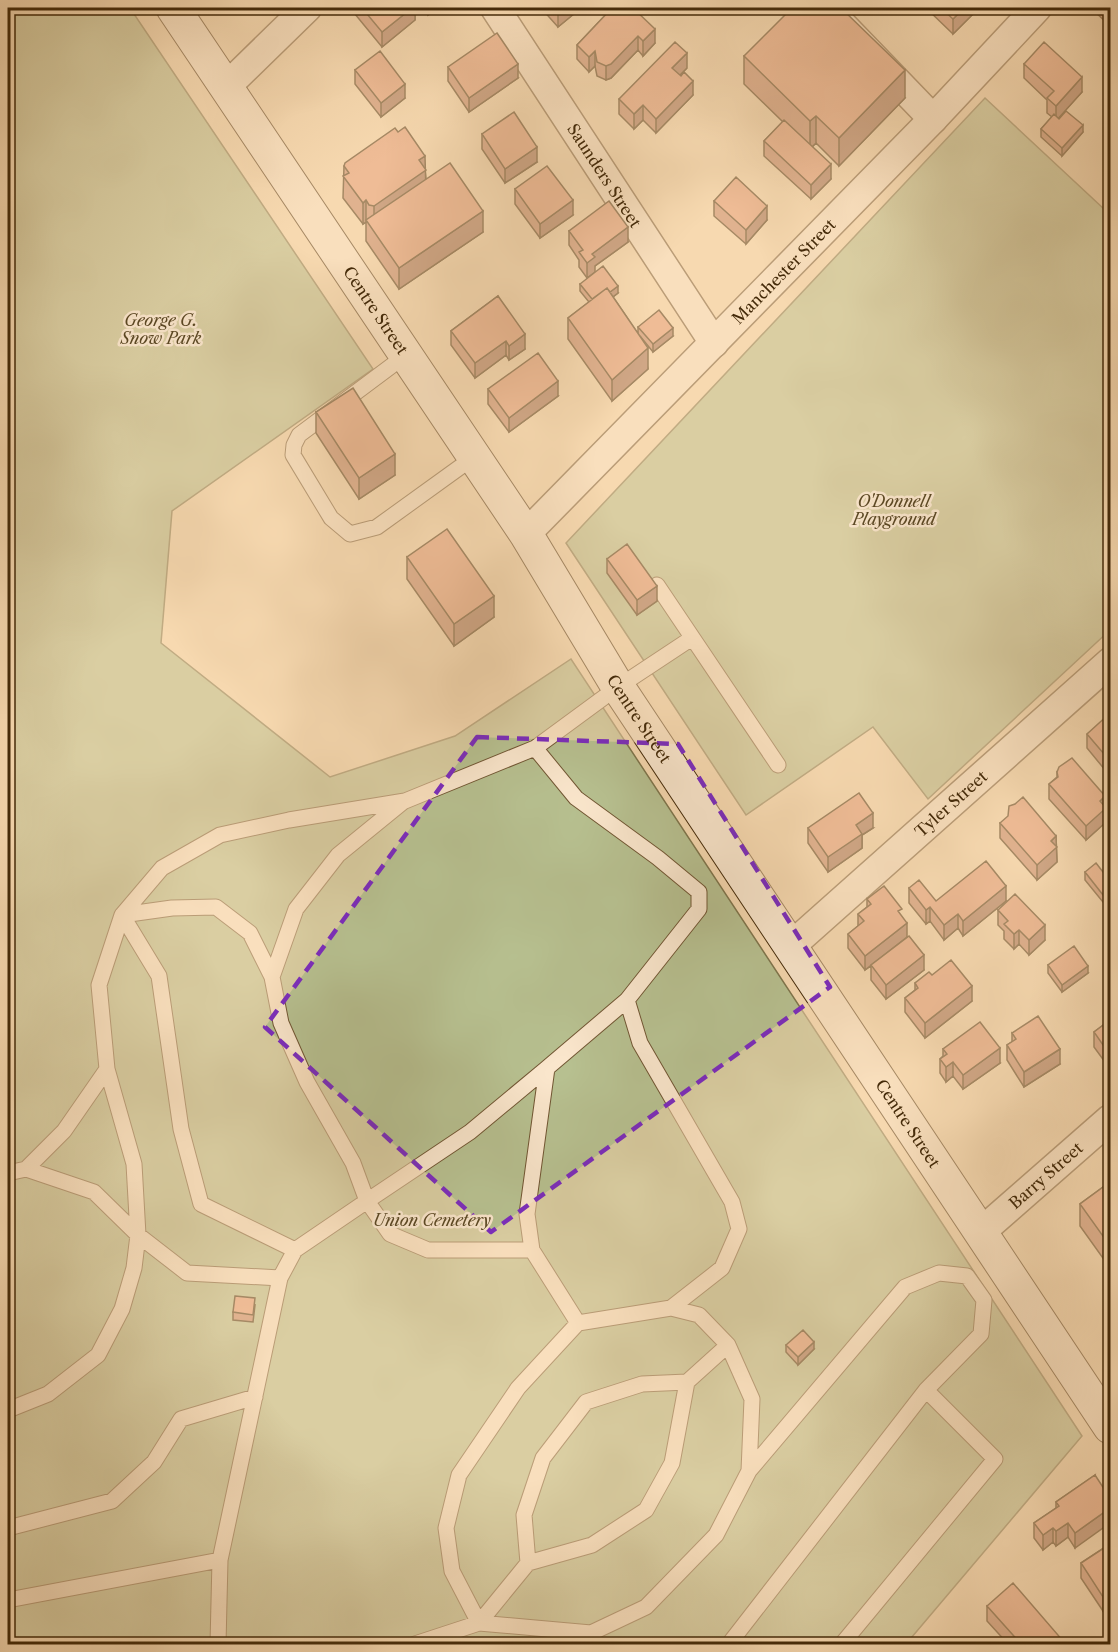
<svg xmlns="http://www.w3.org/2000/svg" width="1118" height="1652" viewBox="0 0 1118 1652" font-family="'Libre Caslon Text',serif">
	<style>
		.green { fill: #b7c090; stroke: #7e754c; stroke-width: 1.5 }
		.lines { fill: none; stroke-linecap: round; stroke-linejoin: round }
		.lane-casing { stroke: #715633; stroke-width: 17 }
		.street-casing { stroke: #715633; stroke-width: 31 }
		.secondary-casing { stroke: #442a09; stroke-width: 35 }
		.lane { stroke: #fae6cc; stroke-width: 15 }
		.street { stroke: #fae6cc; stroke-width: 28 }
		.secondary { stroke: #fae6cc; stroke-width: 33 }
		.wall { fill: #c48466; stroke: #442a09; stroke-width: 1.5 }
		.shaded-wall { fill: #a06c53; stroke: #442a09; stroke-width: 1.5 }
		.building { fill: #e49a77; stroke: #442a09; stroke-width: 1.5 }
		.marked { fill: none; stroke: #7b2cbf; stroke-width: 4.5; stroke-dasharray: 12 8; stroke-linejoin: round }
		.labels { text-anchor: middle; stroke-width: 5; stroke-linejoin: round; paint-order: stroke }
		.street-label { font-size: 16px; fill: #442a09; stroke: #fae6cc }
		.park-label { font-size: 16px; font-style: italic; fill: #5b4824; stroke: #fae6cc }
	</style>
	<rect width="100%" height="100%" fill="#f7d9b0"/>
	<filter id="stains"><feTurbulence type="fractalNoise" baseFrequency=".00333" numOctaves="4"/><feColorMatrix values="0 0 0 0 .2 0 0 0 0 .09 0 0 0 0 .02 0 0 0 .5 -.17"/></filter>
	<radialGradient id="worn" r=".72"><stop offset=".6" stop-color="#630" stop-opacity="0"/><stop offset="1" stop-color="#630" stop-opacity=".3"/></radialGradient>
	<path class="green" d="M8,8H130L373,369L172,511L161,643L330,777L455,736L571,659L1082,1436L906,1644H8Z
		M985,98L1104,209L1110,203V630L928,799L873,727L746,815L566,543Z"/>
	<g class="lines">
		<defs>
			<path id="lane" d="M406,355L299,435L294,445L293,455L331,518L350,534L377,527L474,457
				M657,585L778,765
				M272,977L296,909L338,855L403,802
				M547,1068L627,1000
				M26,1169L64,1131L107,1069
				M8,1173L26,1169L94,1192L138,1235L134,1268L122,1309L98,1355L48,1394L8,1410
				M295,1250L367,1201L353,1163L307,1082L281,1023L272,977L250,933L216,907L172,908L122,915L162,868L220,835L289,820L405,801L535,748
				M532,1250L527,1214L547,1068L470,1132L367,1201L390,1234L428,1250H532L578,1323
				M671,1308L722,1268L739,1229L732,1202L640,1043L627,1000L699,909V892L658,858L576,798L535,748L618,687L692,638
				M687,1382L642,1384L586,1402L543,1458L524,1515L528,1563L592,1545L646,1510L672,1463L687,1382L728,1345
				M8,1528L112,1501L154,1462L181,1419L255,1397
				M8,1600L220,1560L280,1278L295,1250L201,1204L181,1129L159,976L122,915L99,985L107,1069L134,1164L138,1235L187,1273L280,1278
				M218,1644L220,1560
				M415,1644L479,1623L528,1563
				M729,1644L926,1390L981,1334L984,1300L967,1276L939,1273L905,1287L749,1471L716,1535L646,1607L591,1633L479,1623L452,1571L446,1528L459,1475L518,1388L578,1323L671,1308L699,1315L728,1345L752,1399L749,1471
				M842,1644L995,1459L926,1390"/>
			<g id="street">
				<path id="s1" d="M495,8L714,343"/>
				<path d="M826,8L933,119"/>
				<path d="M227,86L307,8"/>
				<path id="s2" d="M526,534L933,119L1037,8"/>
				<path id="s3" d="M791,946L1110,662"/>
				<path id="s4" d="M981,1232L1110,1119"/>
			</g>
			<g id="secondary">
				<path id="s5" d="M173,8L526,534L618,687L1110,1427"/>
			</g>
		</defs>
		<use href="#lane" class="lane-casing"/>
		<use href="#street" class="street-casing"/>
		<use href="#secondary" class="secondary-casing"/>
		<use href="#lane" class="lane"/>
		<use href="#street" class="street"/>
		<use href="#secondary" class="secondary"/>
	</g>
	<path class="wall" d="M350,8H415V20L382,47Z
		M422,8H437L428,15Z
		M541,8H581L558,27Z
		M612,8L655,43L643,56L638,50L611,78L606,80L597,76L595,66L589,72L577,59V45Z
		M926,8H979L953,34Z
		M1091,8H1110V26Z
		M744,56L905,98L839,166L816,143L812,147L831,179L811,199L764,156V141L783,122L744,84Z
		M1024,64L1082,92L1058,118L1083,132L1062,156L1041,137V129L1052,117L1047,113V100L1024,78Z
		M448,67L518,78L469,112L448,81Z
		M687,68L680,75L693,95L656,133L643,120L634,129L619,114V99Z
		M355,70L405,98L381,117L355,84Z
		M482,134L537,162L505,183L482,149Z
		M344,166L425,170L426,179L483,232L399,289L366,241V222L363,224L343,198Z
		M515,189L573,215L540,238L515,204Z
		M714,201L767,220L746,244L714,216Z
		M569,231L628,242L595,266L587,278L579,267V260L569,245Z
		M580,284L618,293L613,297L638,334V327L673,336L653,352L640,336L648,369L612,401L568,339V318L589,302L580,291Z
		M498,296L525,349L509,360L506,355L475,378L451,345V331Z
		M488,389L558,396L509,432L488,404Z
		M316,412L395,475L359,499L316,433Z
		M407,557L494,617L454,646L407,579Z
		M607,559L657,601L637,615L607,573Z
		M1110,716V776L1087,748V734Z
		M1057,772L1105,807L1106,822L1086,840L1049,799V784L1057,777Z
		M1000,823L1056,836L1057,862L1037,880L1000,838Z
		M808,828H873L862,835V848L828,872L808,843Z
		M1085,872L1110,881L1107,907L1085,880Z
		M909,888L936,901H1006L963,936L958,928L944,940L930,921L926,924L909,903Z
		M867,899L907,937L924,970L886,999L871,980V966L865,970L848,948V934L858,926V914L867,907Z
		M998,910L1045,940L1029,955L1019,944L1014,949L1004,939V931L998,925Z
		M1048,965L1088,973L1062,992L1048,973Z
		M932,975L972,1001L925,1038L905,1012V998L915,990V983Z
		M1110,1020V1069L1094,1047V1032Z
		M1012,1033L1060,1064L1024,1087L1007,1060V1045L1012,1042Z
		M943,1049L1000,1063L963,1089L953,1076L946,1082L940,1073V1059L943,1056Z
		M1110,1182V1268L1080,1226V1204Z
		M255,1305L253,1322L233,1320V1312Z
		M786,1345L814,1349L798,1365L786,1352Z
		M1095,1475L1075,1548L1068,1537L1056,1546L1053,1542L1043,1550L1034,1538V1523L1056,1508V1502Z
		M1110,1544L1103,1611L1081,1578V1563Z
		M987,1606L1064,1644H1008L987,1621Z"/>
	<path class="shaded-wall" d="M412,8H415V20L382,47V32Z
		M428,8H437L428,15Z
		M564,8H581L558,27V13Z
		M964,8H979L953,34V19Z
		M655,29V43L643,56V41Z
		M638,36V50L611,78L606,80V66Z
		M595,51V66L589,72V57Z
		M687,53V68L672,83V68Z
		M518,64V78L469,112V98Z
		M905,70V98L839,166V138Z
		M1082,77V92L1056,121V106Z
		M693,81V95L656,133V119Z
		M405,84V98L381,117V103Z
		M643,105V120L634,129V114Z
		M816,116V143L810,149V121Z
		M1083,125V132L1062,156V148Z
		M537,147V162L505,183V169Z
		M425,156L426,192L374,227V206L419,160Z
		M831,164V179L811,199V185Z
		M366,200V222L363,224V203Z
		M573,200V215L540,238V224Z
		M767,206V220L746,244V230Z
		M483,211V232L399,289V268Z
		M628,227V242L595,266V272L587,278V263L592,254Z
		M618,286V293L595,310V303Z
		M673,328V336L653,352V344Z
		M525,334V349L509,360V346Z
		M506,341V355L475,378V363Z
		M648,348V369L612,401V380Z
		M558,381V396L509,432V418Z
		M395,454V475L359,499V478Z
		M657,586V601L637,615V600Z
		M494,596V617L454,646V624Z
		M1105,796L1106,822L1086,840V826L1100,801Z
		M873,813V828L862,835V848L828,872V857L856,825Z
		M1056,836L1057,862L1037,880V865L1051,841Z
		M1006,886V901L963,936V921Z
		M1110,897V904L1107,907V900Z
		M930,907V921L926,924V910Z
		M958,914V928L944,940V925Z
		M907,923V937L865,970V956Z
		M1045,925V940L1029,955V940Z
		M1019,930V944L1014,949V934Z
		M924,955V970L886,999V985Z
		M1088,966V973L1062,992V985Z
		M972,986V1001L925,1038V1023Z
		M1000,1048V1063L963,1089V1075Z
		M1060,1049V1064L1024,1087V1072Z
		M953,1062V1076L946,1082V1067Z
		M814,1342V1349L798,1365V1357Z
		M1110,1508V1523L1075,1548V1533Z
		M1068,1523V1537L1056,1546V1531Z
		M1053,1528V1542L1043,1550V1535Z
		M1110,1592V1606L1103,1611V1597Z"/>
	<path class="building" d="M362,8H412L382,32Z
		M553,8H564L558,13Z
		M612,8H633L655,29L643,41L638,36L611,64L606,66L597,62L595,51L589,57L577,45Z
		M792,8H841L905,70L839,138L816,116L810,121L744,56Z
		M941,8H964L953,19Z
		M497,33L518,64L469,98L448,67Z
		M675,42L687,53L672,68L681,76L684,72L693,81L656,119L643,105L634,114L619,99Z
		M1044,42L1082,77L1056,106L1047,98L1054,91L1024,64Z
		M380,51L405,84L381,103L355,70Z
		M1066,111L1083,125L1062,148L1041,129L1054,114L1059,119Z
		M514,112L537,147L505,169L482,134Z
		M784,120L831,164L811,185L764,141Z
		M405,127L425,156L419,160L426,170L374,206L369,205L366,200L363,203L343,176L349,173L344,166L345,163L395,128L398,132Z
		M450,163L483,211L399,268L366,220Z
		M547,166L573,200L540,224L515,189Z
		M736,177L767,206L746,230L714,201Z
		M609,201L628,227L592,254L595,257L587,263L579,252L583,250L569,231Z
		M603,266L618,286L610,292L607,288L592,299L580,284Z
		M607,288L648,348L612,380L568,318Z
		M498,296L525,334L509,346L506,341L475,363L451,331Z
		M659,310L673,328L653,344L638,327Z
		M538,353L558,381L509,418L488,389Z
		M353,388L395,454L359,478L316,412Z
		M447,529L494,596L454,624L407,557Z
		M627,544L657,586L637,600L607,559Z
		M1109,714L1110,716V761L1087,734Z
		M1072,758L1105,796L1100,801L1106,808L1086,826L1049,784L1058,777L1057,772L1059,767Z
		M859,793L873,813L856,825L862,834L828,857L808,828Z
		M1023,797L1056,836L1051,841L1057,847L1037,865L1000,823L1008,816L1009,806L1015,804Z
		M986,861L1006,886L963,921L958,914L944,925L930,907L926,910L909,888L919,880L936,901Z
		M1096,863L1110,881V897L1107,900L1085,872Z
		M884,886L902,909L898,911L907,923L865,956L848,934L864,921L858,914L871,904L867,899Z
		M1015,894L1045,925L1029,940L1019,930L1014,934L1004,924L1008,921L998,910Z
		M909,936L924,955L886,985L871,965Z
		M1074,946L1088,966L1062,985L1048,965Z
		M951,960L972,986L925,1023L905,998L918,988L915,983L929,972L932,975Z
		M1038,1016L1060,1049L1024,1072L1007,1045L1016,1039L1012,1033Z
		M1110,1020V1055L1094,1032Z
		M980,1022L1000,1048L963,1075L953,1062L946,1067L940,1059L947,1054L943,1049Z
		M1110,1182V1246L1080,1204Z
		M235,1296L255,1298L253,1315L233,1312Z
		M803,1330L814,1342L798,1357L786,1345Z
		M1095,1475L1110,1498V1508L1075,1533L1068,1523L1056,1531L1053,1528L1043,1535L1034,1523L1059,1506L1056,1502Z
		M1110,1544V1592L1103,1597L1081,1563Z
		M1013,1583L1064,1642L1061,1644H1021L987,1606Z"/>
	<path d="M0 0H1118V1652H0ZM477,737L678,744L830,987L491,1232L265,1027Z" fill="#f7d9b0" fill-opacity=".55" fill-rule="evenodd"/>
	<path class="marked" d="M477,737L678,744L830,987L491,1232L265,1027Z"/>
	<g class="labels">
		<g class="street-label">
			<text dy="6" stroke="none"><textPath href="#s1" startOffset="200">Saunders Street</textPath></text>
			<text dy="6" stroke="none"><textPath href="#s2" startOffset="368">Manchester Street</textPath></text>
			<text dy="6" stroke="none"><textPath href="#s5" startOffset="364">Centre Street</textPath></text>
			<text dy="6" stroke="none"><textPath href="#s5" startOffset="850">Centre Street</textPath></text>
			<text dy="6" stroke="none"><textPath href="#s3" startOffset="214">Tyler Street</textPath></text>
			<text dy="6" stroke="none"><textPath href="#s5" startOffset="1336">Centre Street</textPath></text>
			<text dy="6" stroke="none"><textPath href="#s4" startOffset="86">Barry Street</textPath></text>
		</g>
		<g class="park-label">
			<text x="161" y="326">George G.<tspan x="161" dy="18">Snow Park</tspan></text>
			<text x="894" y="507">O'Donnell<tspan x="894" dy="18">Playground</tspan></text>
			<text x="432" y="1226">Union Cemetery</text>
		</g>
	</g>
	<rect width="1118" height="1652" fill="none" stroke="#f7d9b0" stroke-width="30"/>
	<rect x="9" y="9" width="1100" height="1634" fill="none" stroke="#442a09" stroke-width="3"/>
	<rect x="15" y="15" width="1088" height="1622" fill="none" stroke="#442a09" stroke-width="1.5"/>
	<rect width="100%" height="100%" filter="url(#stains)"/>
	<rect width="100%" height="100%" fill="url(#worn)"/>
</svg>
